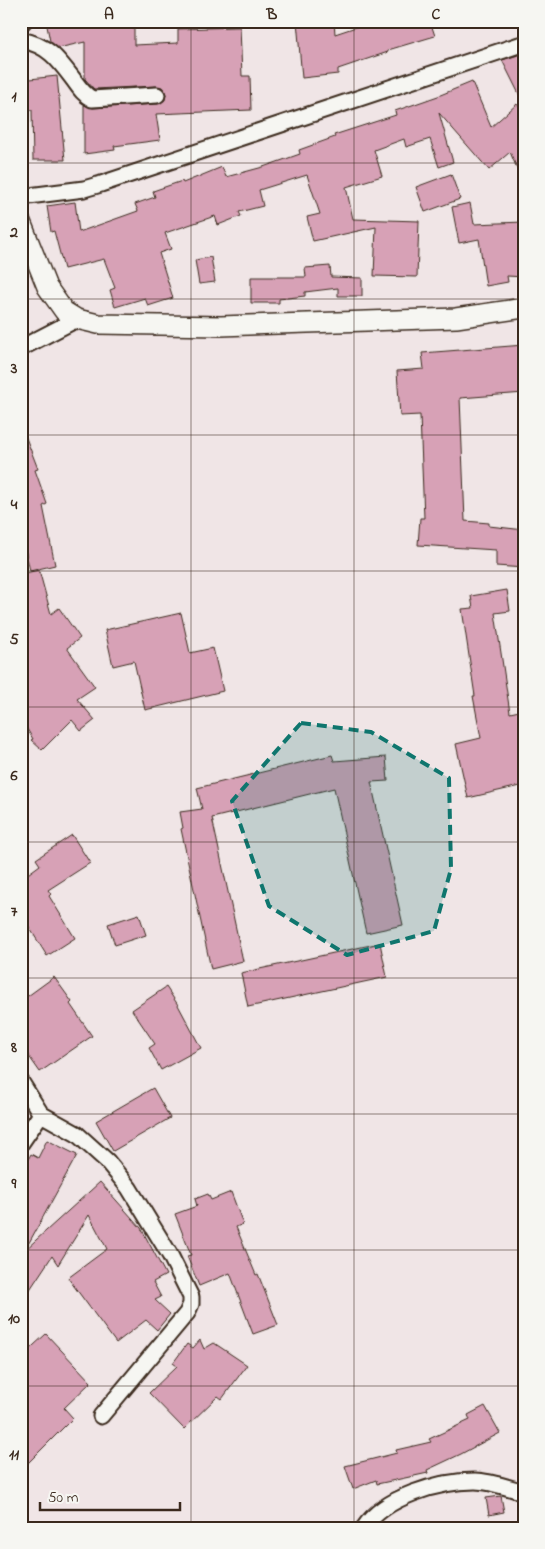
<svg xmlns="http://www.w3.org/2000/svg" width="545" height="1549" viewBox="0 0 545 1549" font-family="'Indie Flower',sans-serif">
	<style>
		.building { fill: #d7a1b6; stroke: #3b2a1e }
		.lines { fill: none; stroke-linecap: round; stroke-linejoin: round }
		.minor-casing { stroke: #3b2a1e; stroke-width: 19 }
		.tertiary-casing { stroke: #3b2a1e; stroke-width: 22 }
		.minor { stroke: #f6f6f2; stroke-width: 15 }
		.tertiary { stroke: #f6f6f2; stroke-width: 19 }
		.marked { fill: #0f766e; fill-opacity: 0.2; stroke: #0f766e; stroke-width: 4; stroke-dasharray: 10 6; stroke-linejoin: round }
		.grid { fill: none; stroke: #3b2a1e; stroke-width: 1; stroke-opacity: 0.55 }
		.neatline { fill: none; stroke: #3b2a1e; stroke-width: 2 }
		.grid-label { font-size: 16px; text-anchor: middle; font-weight: bold; fill: #3b2a1e }
	</style>
	<rect width="100%" height="100%" fill="#f0e5e6"/>
	<filter id="ink" filterUnits="userSpaceOnUse"><feTurbulence type="fractalNoise" baseFrequency=".02" numOctaves="2"/><feDisplacementMap in="SourceGraphic" scale="10" xChannelSelector="R" yChannelSelector="G"/><feConvolveMatrix kernelMatrix="1 2 1 2 8 2 1 2 1" color-interpolation-filters="sRGB"/></filter>
	<g filter="url(#ink)">
		<path class="building" d="M46,21H134V45L178,43V29L240,27L242,76H250L251,110L156,114L160,140L114,146L115,150L84,154V105L93,108L158,104L165,100L166,94L162,87L156,86L94,89L85,79V42L58,48L50,41Z
			M297,21H334L335,34L374,21H430L435,36L388,50V52L338,69V74L302,78Z
			M521,54H524V104L502,60Z
			M57,76L65,160H33L32,110L21,111V80Z
			M472,82L491,127L517,104L524,112V185L510,152L489,170L439,113L453,162L439,167L430,139L406,147L404,139L374,150L382,176L346,187L353,219L419,221L417,277L374,276L376,227L313,241L307,217L320,214L307,175L259,190L263,206L239,212L241,216L218,225L215,216L165,233L171,249L159,253L173,298L148,306L145,298L115,307L110,290L115,288L104,259L64,269L54,231L51,232L47,206L75,202L79,232L138,211L135,204L155,197L153,191L182,181L183,183L222,167L226,177L263,167L300,154L299,150L335,137L334,135L396,115L395,111L438,96Z
			M451,174L460,199L425,212L416,187Z
			M470,203L474,224L524,222V277L507,276L508,282L486,286L479,239L459,243L452,207Z
			M211,257L215,282L199,284L195,260Z
			M330,266L331,277L362,278V296H338V288L305,292V296L279,299V303H251V277H306L305,268Z
			M524,345V393L460,398L465,521L489,523V526L524,530V568L496,566V550L418,545L420,518H424L420,415L400,416L397,371L424,369L422,353Z
			M21,430H23L38,469L35,470L47,504L43,506L55,565L30,571L21,531Z
			M39,570L51,614L59,608L80,638L67,648L95,687L77,699L95,720L81,731L72,720L42,750L31,740L33,739L21,719V574Z
			M507,590L510,611L495,613L510,713L524,710V785L468,798L456,744L481,738L473,696H475L462,609L473,608L471,596Z
			M181,613L190,653L213,648L223,691L145,710L134,661L113,666L105,630Z
			M332,755L334,761L386,757L388,781L371,782L403,925L366,933L334,788L212,818L243,961L211,969L181,829L183,828L180,812L202,809L197,788Z
			M72,835L90,863L48,890L51,894L49,896L75,938L47,956L21,914V879L40,865L36,859Z
			M139,914L146,935L115,945L108,924Z
			M380,943L387,977L248,1007L241,973Z
			M54,977L72,1002L70,1004L92,1036L40,1072L21,1045V1001Z
			M166,987L178,1005L201,1048L161,1070L149,1048L155,1044L132,1010Z
			M153,1088L170,1118L113,1151L96,1121Z
			M47,1140L77,1155L25,1250L100,1182L141,1228L166,1275L153,1282L161,1297L155,1300L170,1314L157,1330L146,1320L116,1343L68,1278L107,1249L89,1215L58,1265L52,1256L21,1303V1172L31,1154L38,1158Z
			M231,1192L243,1224L236,1227L256,1275L258,1274L278,1325L253,1334L230,1273L199,1286L187,1256L191,1255L175,1214L197,1206L195,1199L208,1194L211,1200Z
			M46,1334L91,1382L64,1408L73,1418L21,1470V1357Z
			M200,1340L204,1349L214,1343L247,1365L222,1399L218,1396L184,1429L149,1393L177,1366L173,1363L187,1344L193,1348Z
			M485,1406L500,1433L461,1454L427,1470L428,1473L377,1484L376,1480L353,1489L345,1466L397,1453L396,1450L431,1442L429,1439L470,1420L468,1415Z
			M501,1496L504,1512L489,1515L486,1498Z"/>
		<g class="lines">
			<defs>
				<path id="minor" d="M21,23L24,21
					M21,40C48,45 58,59 73,79C79,87 83,94 92,99L157,95
					M21,197L84,189L101,184L519,45H524
					M21,348L77,319
					M21,1082L41,1114L77,1134L107,1161L129,1188L170,1255L191,1297V1304L187,1313L101,1416
					M21,1143L41,1114
					M364,1528C384,1497 439,1481 475,1481C490,1481 509,1488 524,1492"/>
				<path id="tertiary" d="M21,222L47,287L64,311L77,319L98,324L221,326L456,318L524,308"/>
			</defs>
			<use href="#minor" class="minor-casing"/>
			<use href="#tertiary" class="tertiary-casing"/>
			<use href="#minor" class="minor"/>
			<use href="#tertiary" class="tertiary"/>
		</g>
	</g>
	<path class="marked" d="M301,723L371,732L449,778L451,869L434,931L347,955L269,906L232,801Z"/>
	<path class="grid" d="M191,21V1528M354,21V1528M21,163H524M21,299H524M21,435H524M21,571H524M21,707H524M21,842H524M21,978H524M21,1114H524M21,1250H524M21,1386H524"/>
	<rect width="545" height="1549" fill="none" stroke="#f6f6f2" stroke-width="55"/>
	<path d="M40 1502v8h140v-8" fill="none" stroke="#3b2a1e" stroke-width="2.5"/>
	<text x="48" y="1502" font-size="15" fill="#3b2a1e" stroke="#f6f6f2" stroke-width="4" paint-order="stroke">50 m</text>
	<rect x="28" y="28" width="490" height="1494" class="neatline"/>
	<g class="grid-label">
		<text x="109" y="19">A</text>
		<text x="272" y="19">B</text>
		<text x="436" y="19">C</text>
		<text x="14" y="101">1</text>
		<text x="14" y="237">2</text>
		<text x="14" y="373">3</text>
		<text x="14" y="509">4</text>
		<text x="14" y="644">5</text>
		<text x="14" y="780">6</text>
		<text x="14" y="916">7</text>
		<text x="14" y="1052">8</text>
		<text x="14" y="1188">9</text>
		<text x="14" y="1323">10</text>
		<text x="14" y="1459">11</text>
	</g>
</svg>
